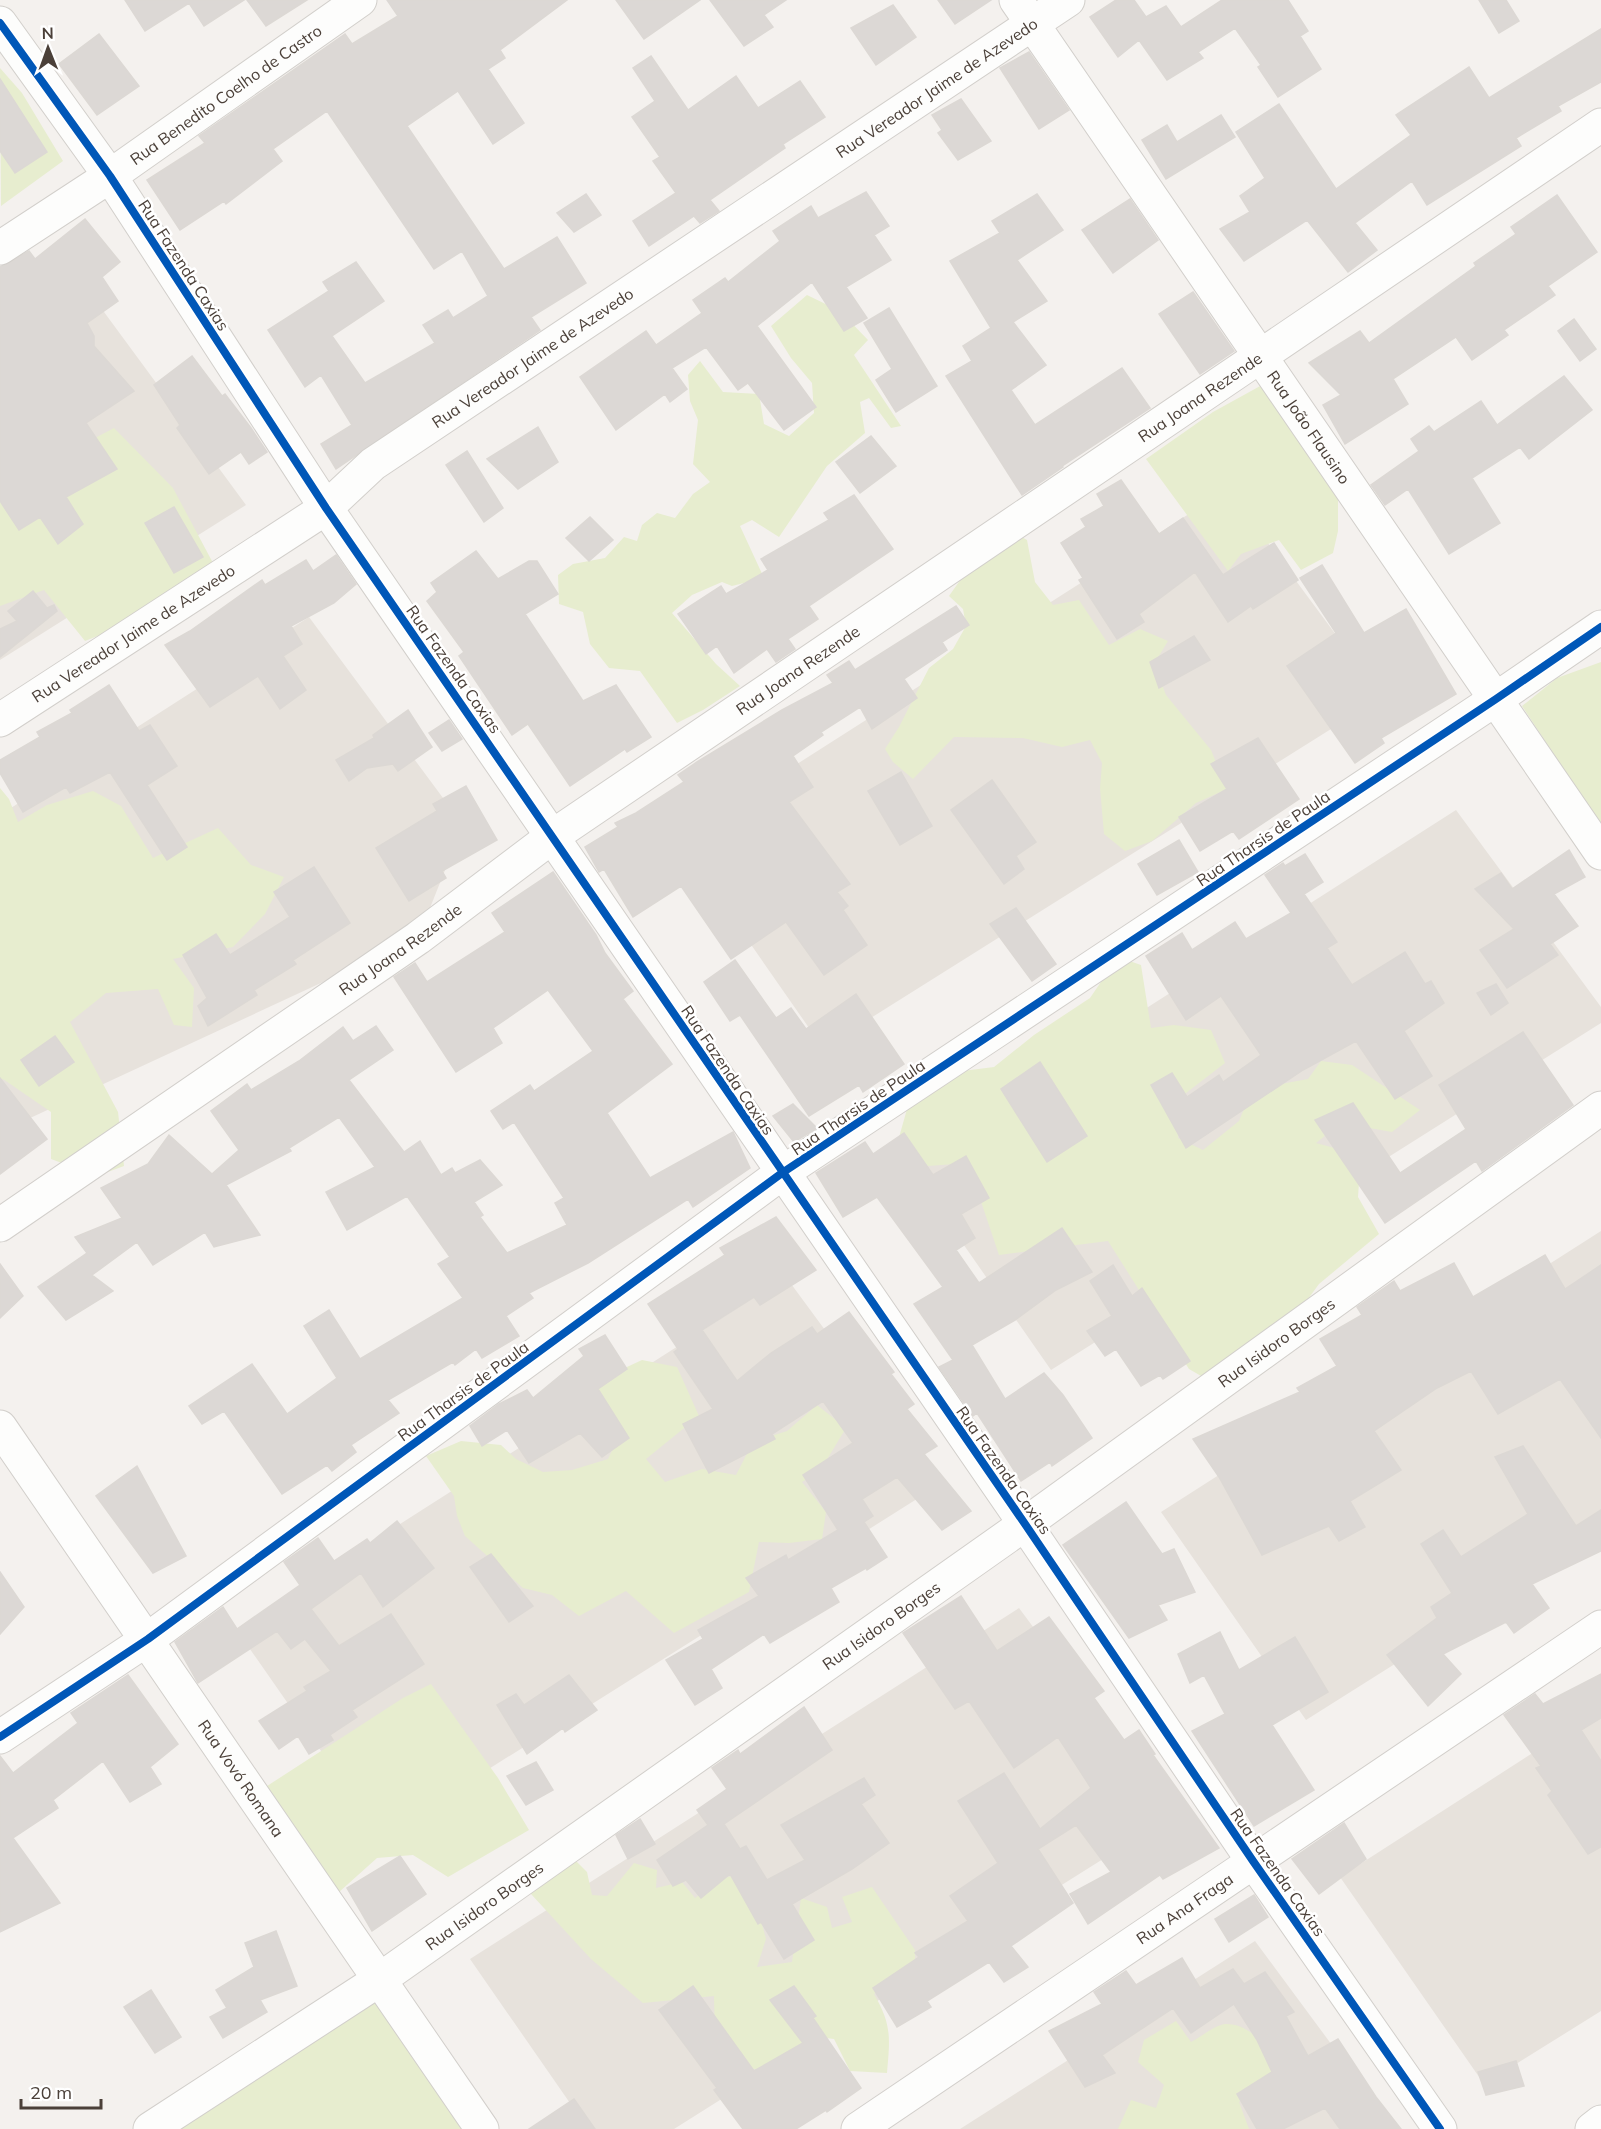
<svg xmlns="http://www.w3.org/2000/svg" width="1601" height="2129" viewBox="0 0 1601 2129" font-family="Mulish,sans-serif">
	<style>
		.residential { fill: #e7e2dc }
		.green { fill: #e7edcf }
		.building { fill: #dcd8d5; stroke: #dcd8d4; stroke-width: 1.5 }
		.lines { fill: none; stroke-linecap: round; stroke-linejoin: round }
		.minor-casing { stroke: #d2cfcb; stroke-width: 35 }
		.minor { stroke: #fdfdfc; stroke-width: 33 }
		.cycleway-casing { stroke: #fff; stroke-width: 11 }
		.cycleway { stroke: #0057b8; stroke-width: 8 }
		.labels { text-anchor: middle; stroke-width: 5; stroke-linejoin: round; paint-order: stroke }
		.street-label { font-size: 16px; fill: #4b4039; stroke: #fff }
	</style>
	<rect width="100%" height="100%" fill="#f4f1ee"/>
	<path class="residential" d="M93,297L246,505L0,660V356Z
		M1228,489L1382,697L823,1048L678,840Z
		M309,617L463,825L418,938L0,1132V815Z
		M1456,810L1601,1007V1023L1051,1370L906,1162Z
		M1601,1231V1534L1306,1720L1161,1512Z
		M786,1277L939,1485L381,1837L236,1629Z
		M1019,1608L1173,1815L674,2129H588L470,1959Z
		M1601,1709V2011L1484,2084L1340,1877Z
		M1255,1941L1394,2129H960Z"/>
	<path class="green" d="M0,68L22,93L63,161L1,206Z
		M807,295L840,311L868,340L854,355L901,426L891,428L869,398L860,402L865,433L827,466L779,537L752,520L740,526L764,578L732,586L722,582L692,595L672,613L716,664L740,686L703,710L677,723L640,671L609,668L590,644L583,612L559,604L558,575L573,564L605,558L624,537L637,541L642,525L657,513L675,518L693,494L710,482L693,464L698,420L690,401L688,375L700,361L723,392L759,394L764,424L789,436L814,413L812,383L791,358L771,326Z
		M1262,385L1338,485V531L1333,553L1301,570L1279,540L1241,554L1228,571L1146,459L1213,412Z
		M114,428L173,488L213,563L120,627L85,641L44,590L0,606V488Z
		M1011,531L1027,540L1035,582L1053,605L1079,600L1109,645L1140,629L1168,641L1154,664L1166,695L1211,750L1227,789L1196,803L1152,841L1125,851L1104,834L1100,788L1102,763L1090,740L1062,747L1023,738L954,737L913,779L893,762L885,749L899,727L929,668L953,649L966,626L963,609L949,596L975,559Z
		M1601,662V826L1522,706L1557,678Z
		M0,788L9,799L18,822L47,805L93,791L121,806L153,858L218,828L251,865L284,877L265,914L233,947L173,959L194,988L192,1027L174,1025L158,989L106,993L70,1022L118,1112L124,1166L97,1176L51,1159V1112L3,1079L0,1081Z
		M1118,957L1141,965L1151,1028L1174,1025L1211,1030L1225,1063L1186,1093L1178,1138L1203,1150L1239,1121L1248,1099L1281,1084L1308,1079L1321,1061L1352,1065L1420,1110L1392,1132L1341,1123L1316,1143L1361,1155L1358,1197L1379,1234L1319,1284L1294,1318L1208,1380L1189,1369L1108,1241L999,1255L968,1163L928,1166L898,1141L907,1109L955,1072L994,1067L1034,1035L1090,998Z
		M642,1360L677,1367L699,1416L646,1459L665,1482L702,1469L736,1475L753,1442L787,1431L817,1405L846,1428L820,1471L802,1482L826,1512L822,1539L789,1543L759,1542L749,1592L674,1633L626,1591L579,1616L552,1595L523,1588L465,1536L457,1516L454,1496L426,1456L461,1441L501,1445L516,1459L543,1472L572,1470L608,1459L617,1440L588,1397L601,1379Z
		M431,1684L498,1778L529,1830L448,1877L413,1855L377,1858L338,1893L264,1788L403,1698Z
		M559,1844L587,1872L592,1895L607,1896L634,1863L657,1870L656,1888L682,1882L695,1898L723,1878L761,1870L765,1889L756,1903L766,1939L757,1967L792,1962L801,1898L827,1907L832,1928L852,1922L842,1897L872,1887L915,1950V1968L874,1994C892,2025 890,2038 887,2073L850,2071L834,2039L810,2036L768,2070L732,2067L715,2035L714,1996L643,2003L591,1959L531,1894L532,1864Z
		M378,1995L469,2129H174Z
		M1176,2021L1191,2042C1201,2037 1215,2025 1225,2024C1252,2023 1270,2051 1282,2071L1239,2102L1249,2129H1118L1131,2100L1156,2108L1164,2085L1138,2062L1144,2040Z"/>
	<path class="building" d="M125,0H244L204,26L189,3L145,31Z
		M247,0H307L266,26Z
		M387,0H567L500,50L505,58L488,69L524,123L493,144L458,91L407,126L504,269L557,237L586,283L531,317L540,330L336,469L321,444L352,425L321,375L305,387L268,330L329,291L323,282L356,262L384,301L332,336L365,383L435,343L423,325L448,310L453,318L488,296L462,251L434,269L327,111L273,149L282,161L226,204L224,201L180,230L147,180L205,143L199,136L345,34L352,44L398,16Z
		M616,0H700L644,39Z
		M710,0H786L764,15L773,27L744,46Z
		M938,0H991L955,24Z
		M1116,0H1134L1146,17L1166,6L1181,27L1222,0H1288L1308,31L1300,36L1321,69L1278,97L1258,67L1261,65L1235,28L1198,52L1203,58L1167,80L1139,40L1118,57L1090,17Z
		M1479,0H1506L1519,21L1499,33Z
		M893,5L916,37L876,65L851,28Z
		M1601,29V82L1558,106L1561,111L1516,138L1521,146L1427,205L1412,181L1355,223L1377,250L1348,272L1307,220L1244,261L1220,229L1250,212L1240,196L1265,178L1236,132L1279,104L1336,189L1411,135L1396,115L1469,67L1489,98Z
		M99,34L139,86L97,115L59,64Z
		M1029,52L1069,110L1039,129L1000,68Z
		M651,56L688,110L736,76L758,108L800,81L825,117L783,144L785,148L710,200L719,211L700,223L694,216L649,246L633,221L676,193L653,161L660,157L632,117L655,101L633,68Z
		M0,79L47,152L15,173L0,151Z
		M961,99L991,141L958,160L938,133L942,130L932,115Z
		M1221,115L1235,137L1166,179L1142,140L1167,125L1177,142Z
		M866,192L889,226L874,235L891,260L846,287L867,318L844,331L812,282L757,326L816,407L784,430L748,383L738,390L706,347L672,368L687,389L670,402L665,394L616,430L580,377L646,331L656,345L702,313L693,300L725,278L728,282L780,241L773,231L811,206L818,218Z
		M586,194L601,215L574,232L557,213Z
		M1037,194L1063,230L1017,260L1047,301L1013,322L1046,365L1011,390L1035,425L1122,368L1150,408L1062,466L1063,467L1022,495L946,376L972,361L963,346L991,328L950,261L1000,233L992,221Z
		M1557,195L1597,252L1548,286L1555,295L1504,330L1508,335L1472,360L1456,337L1393,379L1408,404L1345,444L1323,405L1341,395L1309,363L1360,331L1369,343L1476,266L1474,263L1516,234L1511,227Z
		M1130,199L1158,240L1113,273L1082,230Z
		M85,219L120,262L102,277L118,301L87,323L94,336V346L134,391L86,423L117,469L66,497L83,524L58,544L40,517L19,530L0,501V267L29,251L35,259Z
		M1193,292L1234,351L1200,374L1159,314Z
		M889,308L937,386L896,412L876,380L892,369L864,323Z
		M1574,319L1596,349L1580,361L1558,331Z
		M192,356L222,396L225,394L251,428L267,452L249,464L241,452L209,474L177,428L180,425L154,385Z
		M1564,376L1592,410L1529,459L1520,447L1472,478L1500,523L1449,554L1408,489L1385,505L1371,485L1419,451L1411,439L1429,426L1434,432L1481,401L1497,425Z
		M538,427L558,462L518,489L487,459Z
		M871,436L896,466L860,493L836,462Z
		M467,451L503,508L484,522L446,465Z
		M1121,480L1159,534L1183,518L1223,575L1274,543L1298,580L1253,609L1251,606L1228,622L1195,572L1139,614L1144,622L1117,639L1079,580L1083,578L1061,543L1086,527L1081,519L1104,506L1097,494Z
		M854,495L893,549L809,606L818,619L788,639L795,649L776,662L767,649L734,673L717,646L706,654L678,614L721,586L726,594L768,570L761,559L829,520L824,513Z
		M174,507L203,557L174,573L145,523Z
		M590,517L613,540L589,561L566,538Z
		M476,551L498,579L529,561H537L558,594L525,614L583,701L616,685L651,737L627,752L625,749L570,786L528,724L512,735L459,656L464,652L427,601L437,592L431,583Z
		M336,555L356,584L334,603L291,626L302,644L283,656L306,690L280,709L258,676L210,707L165,645L190,631L262,580L265,585L306,560L313,571Z
		M1322,565L1364,633L1406,609L1456,694L1381,738L1384,743L1355,763L1287,666L1336,633L1300,578Z
		M33,591L47,608L54,605L57,611L0,657V629L17,621L8,611Z
		M956,606L969,625L942,642L947,650L904,679L917,698L872,729L860,707L821,732L823,735L793,756L813,787L789,802L850,884L837,892L848,906L843,910L867,945L824,975L786,922L731,959L681,886L633,917L604,869L599,872L585,847L618,827L615,823L636,813L684,782L678,775L697,762L782,710L833,683L827,675L849,661L855,670Z
		M1194,636L1210,660L1159,688L1150,662Z
		M109,685L139,731L150,725L177,766L147,785L187,847L167,860L110,772L70,793L66,787L23,812L0,773V760L40,737L37,732L72,713L70,710Z
		M408,710L432,747L398,771L393,764L367,768L349,781L336,760L374,738L373,735Z
		M449,720L462,739L442,751L429,733Z
		M1258,738L1299,799L1239,839L1233,831L1200,851L1179,817L1227,789L1211,764Z
		M901,772L932,826L900,845L868,791Z
		M992,780L1036,842L1016,856L1024,869L1004,884L951,810Z
		M466,786L497,840L442,871L446,878L409,901L376,848L437,811L433,804Z
		M1179,840L1198,872L1157,895L1138,864Z
		M1569,850L1585,877L1554,894L1578,926L1550,944L1558,955L1507,988L1480,950L1514,929L1475,889L1501,873L1512,889Z
		M1305,854L1323,882L1304,894L1337,942L1327,948L1352,985L1405,952L1425,984L1431,981L1444,1003L1404,1031L1432,1076L1395,1099L1356,1041L1303,1070L1186,1148L1151,1085L1172,1073L1187,1097L1219,1075L1223,1082L1261,1055L1221,996L1186,1020L1146,956L1182,933L1192,950L1235,922L1246,939L1291,913L1265,875L1283,863L1285,866Z
		M314,867L350,923L293,960L296,964L254,990L257,995L208,1026L198,1006L207,998L183,955L216,934L230,955L290,917L274,892Z
		M553,872L596,935L605,953L633,991L623,999L672,1064L607,1113L650,1178L733,1132L750,1168L693,1207L688,1199L588,1263L529,1293L533,1298L506,1316L519,1336L482,1358L476,1349L455,1365L453,1362L388,1400L399,1413L351,1445L356,1452L332,1471L327,1465L282,1494L224,1411L202,1424L189,1406L252,1364L287,1414L337,1378L304,1326L329,1310L360,1359L463,1298L438,1264L450,1257L407,1196L347,1230L326,1192L375,1167L339,1117L289,1148L291,1151L226,1185L260,1235L214,1247L205,1232L153,1265L137,1242L92,1275L113,1291L66,1320L38,1287L87,1253L75,1237L122,1218L101,1188L148,1164L169,1135L212,1174L239,1150L211,1111L247,1084L251,1090L299,1061L343,1027L353,1041L376,1026L393,1050L349,1080L404,1152L420,1141L441,1175L452,1168L455,1173L480,1160L502,1185L474,1202L483,1215L480,1217L507,1253L567,1225L555,1203L564,1198L514,1122L503,1129L491,1111L530,1085L534,1091L593,1051L548,990L493,1028L502,1043L456,1072L394,977L415,963L427,982L505,932L492,913Z
		M1016,908L1056,964L1032,981L990,924Z
		M735,960L776,1018L791,1008L806,1029L856,994L904,1064L863,1092L859,1085L809,1116L740,1015L730,1021L704,982Z
		M1496,984L1508,1003L1491,1015L1477,993Z
		M1523,1032L1573,1105L1482,1171L1476,1161L1385,1223L1315,1120L1353,1103L1400,1173L1466,1129L1439,1085Z
		M55,1036L74,1062L39,1086L21,1060Z
		M1040,1062L1087,1136L1047,1162L1001,1089Z
		M0,1078L47,1139L0,1174Z
		M793,1104L817,1128L794,1142L773,1116Z
		M904,1133L933,1175L966,1156L989,1198L961,1214L975,1238L956,1250L979,1283L1062,1228L1092,1272L1056,1290L1015,1320L972,1345L1005,1399L1044,1373L1063,1395L1092,1438L1052,1466L1050,1462L1021,1481L977,1413L973,1416L939,1367L953,1360L914,1304L943,1287L877,1197L843,1217L816,1173L865,1142L873,1154Z
		M776,1217L816,1270L760,1305L754,1297L702,1330L737,1381L771,1353L812,1327L817,1334L849,1312L894,1372L891,1374L914,1404L907,1409L937,1446L924,1454L971,1511L942,1530L897,1477L862,1499L873,1516L864,1522L887,1557L867,1570L866,1568L831,1588L839,1602L770,1643L764,1634L711,1669L722,1688L695,1705L666,1660L703,1639L698,1630L759,1596L746,1578L786,1555L788,1560L838,1530L803,1475L853,1443L823,1401L772,1434L775,1439L709,1473L683,1424L713,1409L674,1352L678,1349L648,1304L725,1255L720,1248Z
		M1545,1255L1565,1289L1601,1265V1438L1560,1379L1498,1414L1471,1371L1437,1388L1374,1431L1401,1470L1350,1501L1365,1527L1339,1541L1329,1526L1262,1555L1219,1477L1193,1439L1300,1392L1297,1388L1337,1366L1320,1339L1362,1315L1357,1307L1394,1281L1400,1291L1454,1263L1473,1297Z
		M0,1264L23,1296L0,1318Z
		M1113,1265L1132,1296L1142,1288L1190,1361L1163,1379L1160,1375L1141,1386L1116,1349L1105,1356L1087,1331L1112,1316L1090,1281Z
		M605,1335L627,1369L598,1389L629,1438L602,1457L580,1433L529,1463L507,1430L482,1446L470,1426L499,1404L527,1390L533,1398L584,1356L579,1349Z
		M1523,1446L1576,1526L1601,1510V1551L1532,1584L1549,1608L1514,1633L1506,1622L1443,1654L1461,1674L1428,1706L1387,1655L1437,1618L1431,1607L1452,1593L1421,1544L1443,1530L1461,1557L1528,1514L1495,1457Z
		M137,1466L186,1556L153,1573L96,1496Z
		M1126,1502L1162,1554L1174,1549L1195,1592L1158,1605L1167,1620L1129,1638L1063,1545Z
		M397,1521L434,1568L383,1607L361,1573L311,1609L339,1646L391,1614L424,1664L352,1710L357,1717L330,1735L333,1740L309,1754L298,1736L279,1749L259,1721L307,1691L304,1687L331,1671L305,1639L291,1649L277,1631L198,1683L175,1642L223,1607L237,1629L300,1585L284,1562L318,1538L334,1561L367,1539L370,1543Z
		M491,1554L533,1606L509,1622L470,1567Z
		M0,1572L24,1607L0,1634Z
		M961,1596L997,1651L1049,1617L1104,1691L1094,1698L1124,1740L1139,1730L1155,1754L1153,1755L1219,1848L1163,1879L1160,1875L1088,1924L1070,1894L1111,1872L1076,1825L1038,1849L1073,1903L1011,1946L1028,1967L1004,1982L989,1962L927,2001L931,2007L897,2027L873,1988L919,1957L915,1953L968,1921L950,1896L998,1863L958,1801L1004,1773L1040,1829L1091,1788L1058,1737L1014,1768L969,1701L955,1709L903,1633Z
		M1220,1632L1239,1670L1295,1637L1328,1692L1272,1725L1314,1790L1254,1826L1192,1731L1225,1714L1204,1675L1190,1683L1178,1654Z
		M1601,1674V1718L1581,1730L1601,1761V1847L1588,1854L1548,1795L1552,1791L1536,1768L1541,1766L1504,1715L1535,1694L1543,1704Z
		M128,1675L178,1744L150,1767L161,1784L130,1802L103,1761L53,1800L58,1808L13,1838L60,1903L0,1932V1756L13,1773L78,1723L71,1713Z
		M569,1675L597,1710L565,1732L563,1728L527,1754L497,1705L516,1694L524,1705Z
		M804,1707L832,1750L724,1824L740,1849L746,1846L767,1880L805,1860L781,1825L864,1778L875,1795L861,1804L889,1843L852,1869L792,1904L814,1940L784,1959L761,1922L758,1924L730,1874L701,1898L686,1880L673,1886L657,1860L708,1825L697,1810L727,1789L712,1768L738,1750L740,1754Z
		M536,1762L553,1790L526,1805L507,1776Z
		M640,1819L655,1844L628,1859L616,1835Z
		M1344,1823L1366,1859L1319,1894L1292,1859Z
		M400,1856L426,1894L372,1931L347,1888Z
		M1254,1895L1268,1917L1229,1942L1215,1919Z
		M276,1931L297,1986L260,2000L267,2012L223,2038L210,2017L227,2008L216,1990L254,1967L245,1943Z
		M1182,1958L1200,1988L1233,1969L1244,1984L1265,1972L1294,2012L1286,2016L1308,2056L1338,2039L1376,2097L1401,2129H1340L1325,2108L1283,2129H1257L1237,2094L1272,2072L1257,2040L1234,2004L1191,2033L1173,2008L1102,2055L1115,2073L1085,2087L1049,2031L1102,2004L1094,1992L1126,1971L1136,1985Z
		M693,1986L754,2071L803,2043L770,2000L794,1986L816,2016L813,2018L861,2088L827,2112L826,2110L796,2129H743L714,2090L717,2088L659,2010Z
		M151,1990L181,2037L155,2053L124,2007Z
		M1516,2061L1524,2086L1486,2095L1478,2072Z
		M574,2099L595,2129H529Z"/>
	<g class="lines">
		<defs>
			<g id="minor">
				<path id="s1" d="M1016,0L1601,853"/>
				<path d="M0,23L110,176L326,508L1025,1524L1253,1861L1440,2129"/>
				<path id="s2" d="M0,248L110,176L360,0"/>
				<path id="s3" d="M0,720L326,508L373,464L1068,0"/>
				<path id="s4" d="M0,1225L418,938L553,836L1601,125"/>
				<path id="s5" d="M0,1427L482,2129"/>
				<path d="M0,1737L148,1639L782,1173L1496,699L1601,627"/>
				<path id="s6" d="M150,2129L379,1980L1025,1524L1601,1108"/>
				<path id="s7" d="M858,2129L1601,1627"/>
				<path d="M1592,2129L1601,2122"/>
			</g>
		</defs>
		<use href="#minor" class="minor-casing"/>
		<use href="#minor" class="minor"/>
		<defs>
			<path id="cycleway" d="M0,23L110,176L326,508L1025,1524L1253,1861L1440,2129
				M0,1737L148,1639L782,1173L1496,699L1601,627"/>
		</defs>
		<use href="#cycleway" class="cycleway-casing"/>
		<use href="#cycleway" class="cycleway"/>
	</g>
	<g class="labels">
		<g class="street-label">
			<text dy="6" stroke="none"><textPath href="#s3" startOffset="1131">Rua Vereador Jaime de Azevedo</textPath></text>
			<text dy="6" stroke="none"><textPath href="#s2" startOffset="273">Rua Benedito Coelho de Castro</textPath></text>
			<text transform="translate(184 265) rotate(57)" y="6">Rua Fazenda Caxias</text>
			<text dy="6" stroke="none"><textPath href="#s3" startOffset="645">Rua Vereador Jaime de Azevedo</textPath></text>
			<text dy="6" stroke="none"><textPath href="#s4" startOffset="1458">Rua Joana Rezende</textPath></text>
			<text dy="6" stroke="none"><textPath href="#s1" startOffset="518">Rua João Flausino</textPath></text>
			<text dy="6" stroke="none"><textPath href="#s3" startOffset="159">Rua Vereador Jaime de Azevedo</textPath></text>
			<text transform="translate(454 669) rotate(55)" y="6">Rua Fazenda Caxias</text>
			<text dy="6" stroke="none"><textPath href="#s4" startOffset="972">Rua Joana Rezende</textPath></text>
			<text transform="translate(1263 838) rotate(-34)" y="6">Rua Tharsis de Paula</text>
			<text dy="6" stroke="none"><textPath href="#s4" startOffset="486">Rua Joana Rezende</textPath></text>
			<text transform="translate(728 1070) rotate(56)" y="6">Rua Fazenda Caxias</text>
			<text transform="translate(858 1107) rotate(-34)" y="6">Rua Tharsis de Paula</text>
			<text dy="6" stroke="none"><textPath href="#s6" startOffset="1374">Rua Isidoro Borges</textPath></text>
			<text transform="translate(463 1391) rotate(-36)" y="6">Rua Tharsis de Paula</text>
			<text transform="translate(1004 1470) rotate(55)" y="6">Rua Fazenda Caxias</text>
			<text dy="6" stroke="none"><textPath href="#s6" startOffset="888">Rua Isidoro Borges</textPath></text>
			<text dy="6" stroke="none"><textPath href="#s5" startOffset="426">Rua Vovó Romana</textPath></text>
			<text transform="translate(1278 1872) rotate(55)" y="6">Rua Fazenda Caxias</text>
			<text dy="6" stroke="none"><textPath href="#s6" startOffset="402">Rua Isidoro Borges</textPath></text>
			<text dy="6" stroke="none"><textPath href="#s7" startOffset="394">Rua Ana Fraga</textPath></text>
		</g>
	</g>
	<g transform="translate(48 48) rotate(359)" stroke="#ffffff" stroke-width="4.5" paint-order="stroke">
	<path d="M0-4.5L10 22L0 15L-10 22Z" fill="#4b4039"/>
	<text y="-9" font-size="16" font-weight="bold" text-anchor="middle" fill="#4b4039">N</text>
	</g>
	<path d="M21 2099v9h80v-9" fill="none" stroke="#4b4039" stroke-width="3"/>
	<text x="30" y="2099" font-size="18" fill="#4b4039" stroke="#ffffff" stroke-width="4.5" paint-order="stroke">20 m</text>
</svg>
